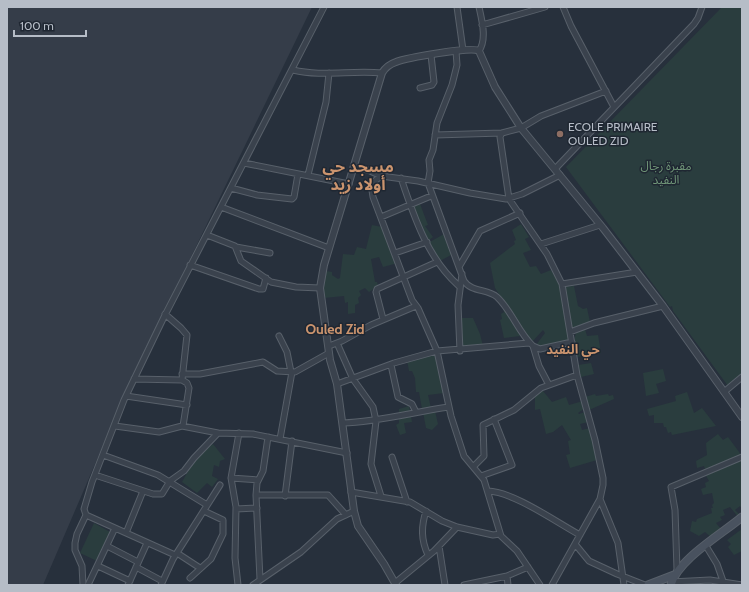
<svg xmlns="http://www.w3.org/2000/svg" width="749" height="592" viewBox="0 0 749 592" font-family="Cabin,'Noto Sans Arabic',sans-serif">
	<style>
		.airport { fill: #353d49 }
		.green { fill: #2a3d3e }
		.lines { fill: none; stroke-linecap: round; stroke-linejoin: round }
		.minor-casing { stroke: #58606a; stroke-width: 7 }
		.tertiary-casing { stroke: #58606a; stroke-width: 8 }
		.secondary-casing { stroke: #58606a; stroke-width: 9 }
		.minor { stroke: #3a424d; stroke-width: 5 }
		.tertiary { stroke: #3a424d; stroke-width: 6 }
		.secondary { stroke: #49525f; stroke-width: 7 }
		.education-dot { fill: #8d6e63; stroke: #1f2732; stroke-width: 1.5 }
		.labels { text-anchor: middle; stroke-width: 3; stroke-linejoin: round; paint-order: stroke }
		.poi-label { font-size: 12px; fill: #b6bdc7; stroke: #1f2732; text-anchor: start }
		.park-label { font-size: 12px; fill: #709678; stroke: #1f2732 }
		.neighbourhood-label { font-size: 13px; font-weight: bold; fill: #cb946e; stroke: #1f2732 }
		.quarter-label { font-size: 14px; font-weight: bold; fill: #cb946e; stroke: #1f2732 }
		.district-label { font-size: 16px; font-weight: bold; fill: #cb946e; stroke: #1f2732 }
	</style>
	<rect width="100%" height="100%" fill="#27303c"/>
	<path class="airport" d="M7,7H312L129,385L43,585H7Z"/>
	<path class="green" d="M722,7H742V375L728,386L673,311L672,306L670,307L566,167Z
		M420,204L428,225L425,226L433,237L428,241L413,207Z
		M521,224L529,237L525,239L531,250L523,253L530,267L536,266L541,274L551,270L559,283L569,340C561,351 547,350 536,345L545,333L543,330L531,343L495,288L490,263L515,244L514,241L516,240L512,230Z
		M372,225L382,227L398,263L383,267L379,257L371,259L375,282H377L378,286L369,292L365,288L359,291L361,295L358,298L359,303L355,305V313L348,314V302L345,303L344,296L324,298L323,286L326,271L332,272V275L338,279L340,278L343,254L354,255L357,247L366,249Z
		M444,234L453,254L438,262L428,243Z
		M574,286L578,306L583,309L587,308L590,322L572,329L563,287Z
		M503,308L519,331L520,336L504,338L500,320L502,319L501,314L504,312Z
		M460,318H473L480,334L483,346L463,349Z
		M585,329L587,336L598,335L601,353L577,357L574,340L576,333Z
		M437,354L444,393L428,395L431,408L422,409L419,392H416L415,378L412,371H409L407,360Z
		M591,363L594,374L581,377L578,365Z
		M663,369L666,381L656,384L659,393L646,396L643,373Z
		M539,390L543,391L552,402L566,397L569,405L583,401L585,408L578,413L579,414L585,412L588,422L580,424L582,430L590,428L597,460L570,468L566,455L570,454L568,441L571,440L562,425L553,432L546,434L540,409L535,410V397Z
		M687,392L694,413L702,408L716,426L672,435L671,432L668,433L666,427H664L663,423H654V415L649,416L647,409L676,401L675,396Z
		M595,394L596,396L608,394L609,396L613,395L614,399L589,410L585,397Z
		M409,406L412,422L404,423L406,433L400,435L396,425L399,423V409Z
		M435,411L438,424L432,430L426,428L423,412Z
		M718,434L723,440L728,437L742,456L705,469L704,466L697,468L696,461L707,455L706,443Z
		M213,444L225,459L220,461L219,467L214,465L212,476L218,479L212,487L207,483L197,493L182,482C191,466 198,455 213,444Z
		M742,459V509L740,506L735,510L741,516L739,518L730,507L723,510L725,515L720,517L722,520L716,523L721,529L712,538L705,532L699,536L690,531L692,521L696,522L697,519L712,513L711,508H713L712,505L714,503L712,493L703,495L701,489L706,487L705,483L709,481L705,474Z
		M94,523L110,532L97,561L80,553Z
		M742,529V551L734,555L728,547L731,544L727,540Z"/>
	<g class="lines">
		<defs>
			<path id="minor" d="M457,7L463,50
				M563,7L571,26L614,107
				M482,25L545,7
				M456,51L457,65L452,85L437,123L433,150L429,160L430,171L428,183L464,281C471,292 488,289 497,297C512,311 518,332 533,346L540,349L572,342
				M479,51C487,39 482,21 479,7
				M293,70C322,77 352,70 382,73
				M420,88L432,85L434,82L431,55
				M435,135L502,133
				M244,163L349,184
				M354,167L368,170L381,176L418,181L470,193L506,199L522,194L560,175
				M555,169L694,24L698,18L702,7
				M308,175L326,102L329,73
				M381,176L371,184L373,197L412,300L418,308L437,351L451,416L464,456L484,480L501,536L517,551L540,585
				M401,178C414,217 428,259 459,286
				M231,188L257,195L292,199L294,197L298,174
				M221,207L329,248
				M381,217L431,196
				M207,235L235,246L241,261L271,282L296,287L320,288
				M541,244L600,225
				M236,247L270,253
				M395,253L427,242
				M190,265L259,289H263L266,278
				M459,267L480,231L520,213
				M562,284L637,272
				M383,319L376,292L377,289L437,262
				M570,332L594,323L663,306
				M279,336L287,352L291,372
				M337,343L353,379L373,407L376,421L371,464L381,496
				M329,346L342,341L371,325L416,306
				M533,346L539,366L549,385
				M460,351L458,305L462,274
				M391,365L398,397L412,404L416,412
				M182,374H200L263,362L277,371L295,372L329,353
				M134,379L182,380L187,335L181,328L165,314
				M182,380L187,383L189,388L183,426
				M337,384L394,363L437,351L529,343
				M724,392L742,377
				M126,396L187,405
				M343,423C379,422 413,412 449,407
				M115,426L159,432L182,426L218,433
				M268,437L263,471L257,483L256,495H328L346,515
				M280,439L292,372
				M103,455L158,475L207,505
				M392,457L407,502
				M474,466L484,456L483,425L514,410L541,388L577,375
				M95,475L153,494H162L170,481L184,471L194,458L218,433L253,434L347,453
				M481,476L512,465L494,419
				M231,478L258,480
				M488,491C514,492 556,522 580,535
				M351,492L410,502L442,521L457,527L493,535L500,534
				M256,495L260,579
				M285,496L292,441
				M600,499L618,543L624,585
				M236,509L257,508
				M426,511C421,527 421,540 428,555
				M115,528L175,555
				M126,533L143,491
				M575,544L589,561L617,574L645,585
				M107,546L138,562
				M439,546L445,585
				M706,546L717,564L723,581
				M177,553L200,568
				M98,566L130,581
				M136,567L162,581
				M677,570L675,510L671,487L742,457
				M190,578L211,559L223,534V520L204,511
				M671,582L710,580L742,585
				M395,583L434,551L457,527
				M83,585L82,566L75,550V543L77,534L86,515
				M88,585L115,528L86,515L84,509L92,482L124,400L164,317L324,7
				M128,585L147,543
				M161,585L173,559L220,485
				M238,585L235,558L236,507L231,478L239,433
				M253,585L301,552L337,519L354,511
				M464,585L507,576
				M508,585L507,576L528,567
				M552,585L600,499L603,485V478L595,440L577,375L562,284L547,254L509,199L500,137L502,133L521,128L541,116L606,91"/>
			<path id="tertiary" d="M396,585L384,564L358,526L354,511L337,384L330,360L320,288L324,265L382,73C385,68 390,64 396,62C406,58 472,46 479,51L495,87L521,128L603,228L663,306L742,417"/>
			<path id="secondary" d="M648,585L674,575
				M671,585C677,560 722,534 742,517"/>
		</defs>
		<use href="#minor" class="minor-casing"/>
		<use href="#tertiary" class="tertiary-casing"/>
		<use href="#secondary" class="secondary-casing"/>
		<use href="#minor" class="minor"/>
		<use href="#tertiary" class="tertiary"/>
		<use href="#secondary" class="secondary"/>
	</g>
	<circle class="education-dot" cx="560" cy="134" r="4"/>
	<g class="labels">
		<g class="poi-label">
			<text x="568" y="131">ECOLE PRIMAIRE<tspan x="568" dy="14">OULED ZID</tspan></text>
		</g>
		<g class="park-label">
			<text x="666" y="170">مقبرة رجال<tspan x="666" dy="14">النفيد</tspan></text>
		</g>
		<g class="neighbourhood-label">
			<text x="573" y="354">حي النفيد</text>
		</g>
		<g class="quarter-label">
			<text x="335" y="334">Ouled Zid</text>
		</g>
		<g class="district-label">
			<text x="358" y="172">مسجد حي<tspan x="358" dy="18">أولاد زيد</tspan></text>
		</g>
	</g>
	<rect width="749" height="592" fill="none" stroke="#b6bdc7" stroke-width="16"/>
	<path d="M14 30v6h72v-6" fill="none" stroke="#b6bdc7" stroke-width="2"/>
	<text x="20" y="30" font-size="12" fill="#b6bdc7" stroke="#1f2732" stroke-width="3" paint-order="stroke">100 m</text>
</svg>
